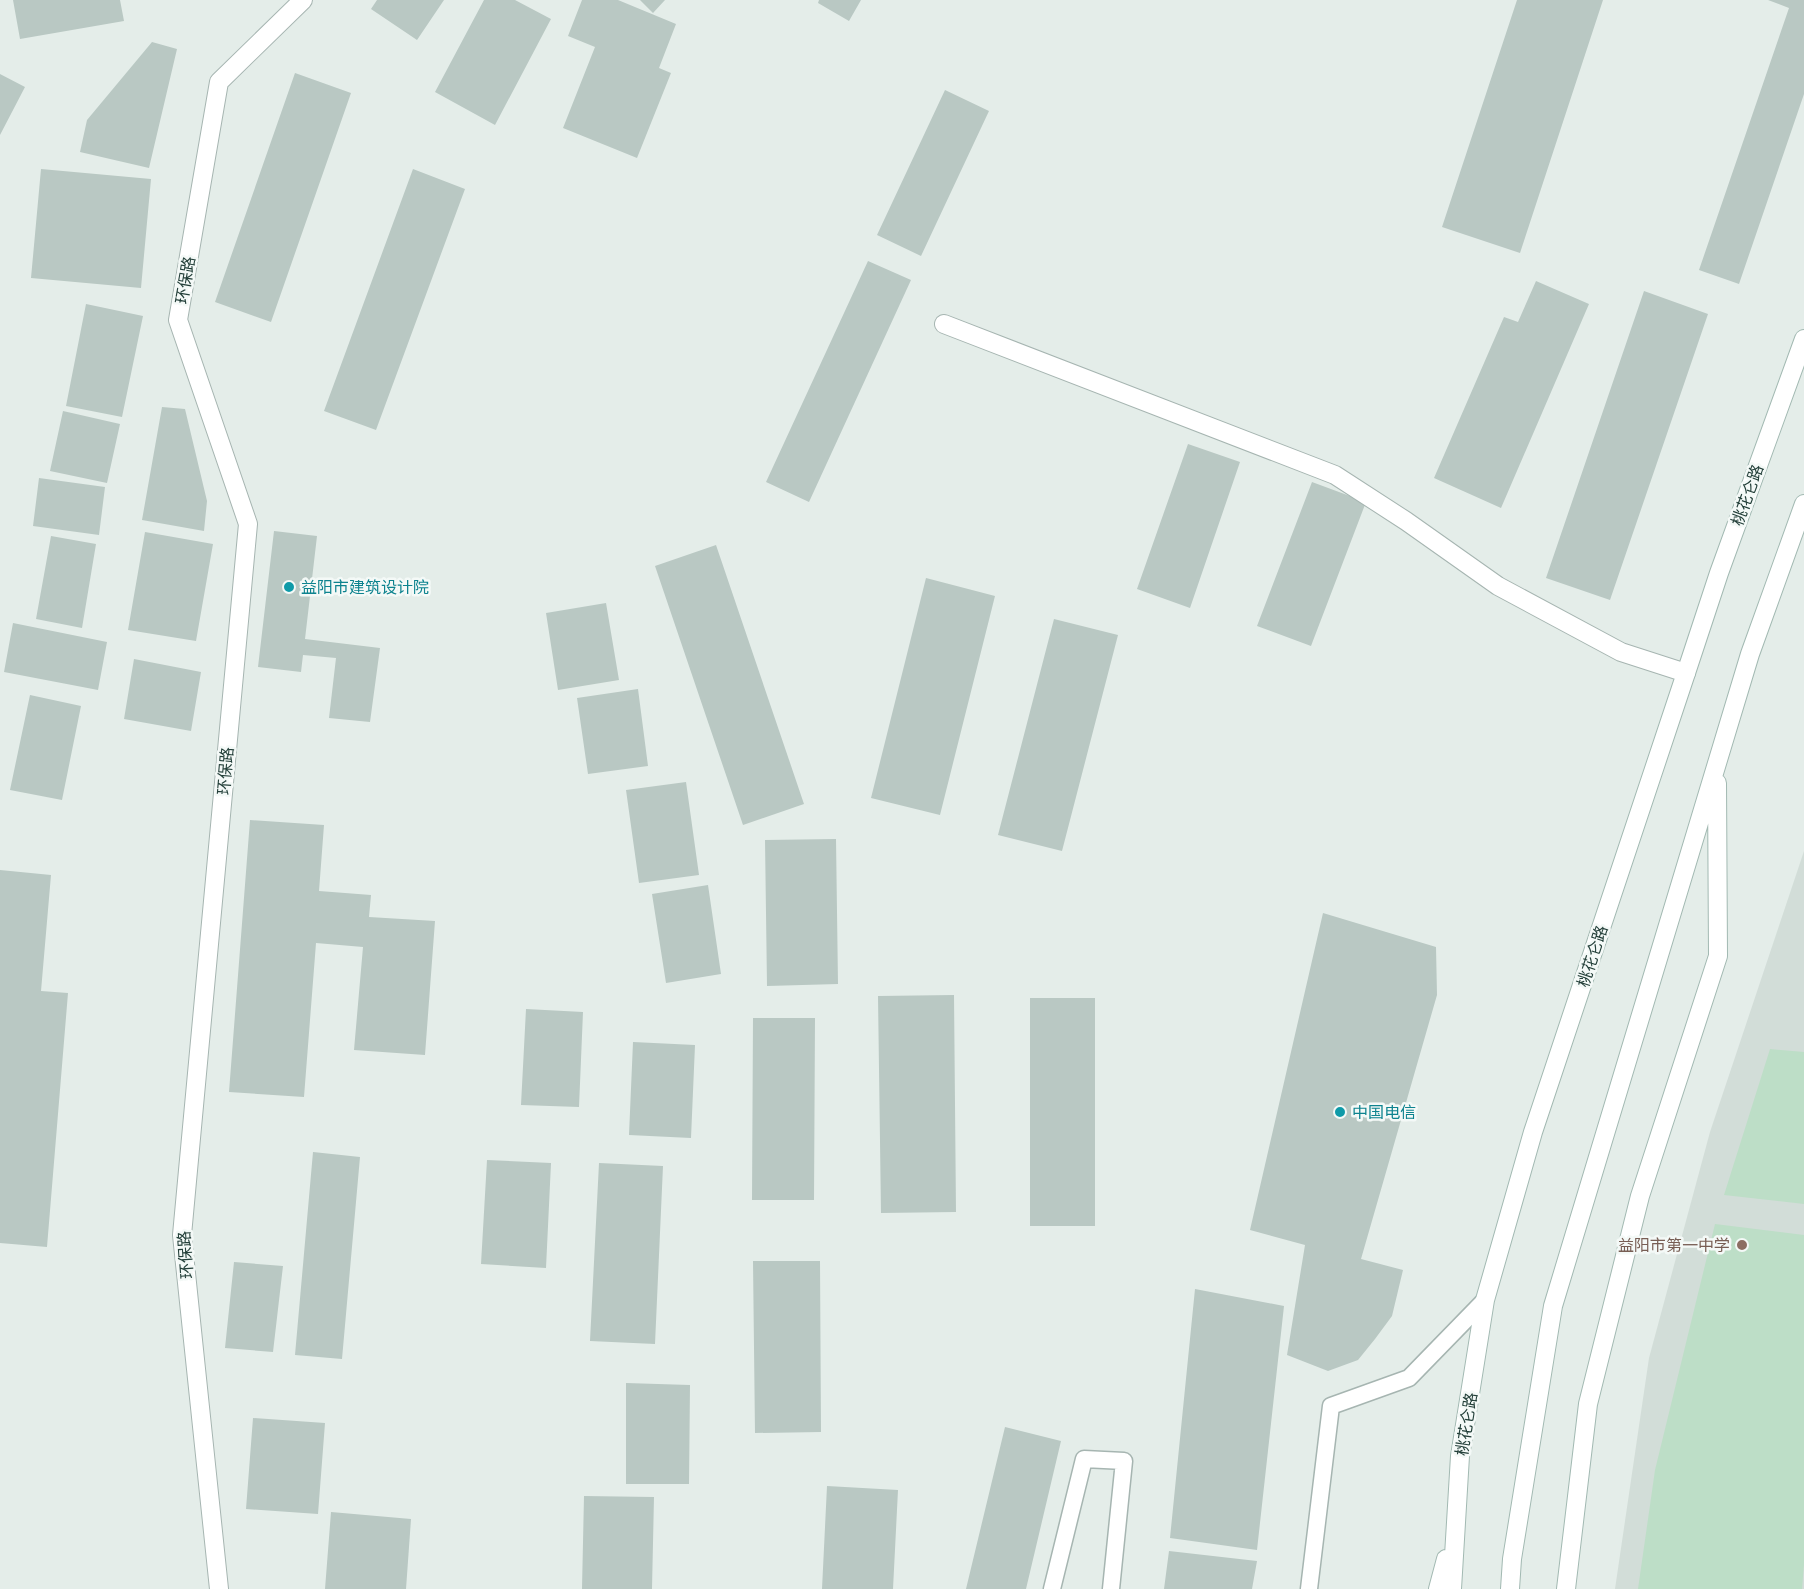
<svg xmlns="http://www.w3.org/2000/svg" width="1804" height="1589" viewBox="0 0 1804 1589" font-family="'DM Sans','Noto Sans SC',sans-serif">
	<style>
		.built { fill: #d2ddd8 }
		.green { fill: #bddec7 }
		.building { fill: #b9c8c3 }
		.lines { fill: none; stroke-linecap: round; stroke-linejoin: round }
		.service-casing { stroke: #a6b5b1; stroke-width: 19 }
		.minor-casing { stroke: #a6b5b1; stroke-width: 20 }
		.secondary-casing { stroke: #a2b9b2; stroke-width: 20 }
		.service { stroke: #fff; stroke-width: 16 }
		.minor { stroke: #fff; stroke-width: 18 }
		.secondary { stroke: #fff; stroke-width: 18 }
		.culture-dot { fill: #0f9aa8; stroke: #f4f9f7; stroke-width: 2 }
		.education-dot { fill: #8d6e63; stroke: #f4f9f7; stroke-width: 2 }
		.labels { text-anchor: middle; stroke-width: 5; stroke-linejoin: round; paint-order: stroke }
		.street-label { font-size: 16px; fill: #233f39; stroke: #f4f9f7 }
		.culture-label { font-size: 16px; fill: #0d838f; stroke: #f4f9f7; text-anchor: start }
		.education-label { font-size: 16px; fill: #785e54; stroke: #f4f9f7; text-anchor: end }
	</style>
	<rect width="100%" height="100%" fill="#e4ede9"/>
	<path class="built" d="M1804,851V1589H1615L1649,1358L1710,1132Z"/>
	<path class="green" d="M1770,1049L1804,1052V1204L1724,1195Z
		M1715,1224L1804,1235V1564L1802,1589H1638L1655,1470Z"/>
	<path class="building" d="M13,0H120L124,21L20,39Z
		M377,0H444L417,40L371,9Z
		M484,0H515L551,19L495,125L435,92Z
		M582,0H618L676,24L659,68L671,73L637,158L563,128L595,47L568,36Z
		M640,0H665L653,13Z
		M819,0H861L849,21L818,3Z
		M1517,0H1603L1520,253L1442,227Z
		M1768,0H1804V94L1739,284L1699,270L1789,8Z
		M152,42L177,49L149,168L80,152L87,120Z
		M295,73L351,93L271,322L215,302Z
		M0,74L25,87L0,135Z
		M945,90L989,111L921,256L877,235Z
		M41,169L151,179L141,288L31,278Z
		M413,169L465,189L376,430L324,411Z
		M868,261L911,280L809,502L766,482Z
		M1536,281L1589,304L1501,508L1434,478L1504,317L1518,322Z
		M1644,291L1708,314L1610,600L1546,578Z
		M86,304L143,316L122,417L66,406Z
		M162,407L185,409L207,501L204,531L142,520Z
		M63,411L120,424L107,483L50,471Z
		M1188,444L1240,462L1190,608L1137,589Z
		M39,478L105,487L99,535L33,526Z
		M1312,482L1366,502L1311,646L1257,626Z
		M274,531L317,536L305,639L380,648L370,722L329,718L336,658L303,655L301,672L258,667Z
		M145,532L213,544L196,641L128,630Z
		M51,536L96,544L82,628L36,619Z
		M716,545L804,804L743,825L655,566Z
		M926,578L995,596L940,815L871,798Z
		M606,603L619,680L558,690L546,613Z
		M1054,619L1118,635L1062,851L998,835Z
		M13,623L107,642L98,690L4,672Z
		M134,659L201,672L191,731L124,719Z
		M638,689L648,766L588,774L577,698Z
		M30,695L81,706L62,800L10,790Z
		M686,782L699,875L639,883L626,790Z
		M250,820L324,825L319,891L371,895L369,917L435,921L425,1055L354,1050L363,947L316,943L304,1097L229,1092Z
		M836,839L838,984L767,986L765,840Z
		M0,870L51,875L41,991L68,993L47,1247L0,1243Z
		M708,885L721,974L666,983L652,894Z
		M1323,913L1436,947L1437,995L1361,1259L1403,1270L1392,1316L1375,1339L1358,1360L1328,1371L1287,1355L1305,1245L1250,1230Z
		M954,995L956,1212L881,1213L878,996Z
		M1030,998H1095V1226H1030Z
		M526,1009L583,1012L579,1107L521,1105Z
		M753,1018H815L814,1200H752Z
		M633,1042L695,1045L691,1138L629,1135Z
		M313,1152L360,1157L342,1359L295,1355Z
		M487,1160L551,1163L546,1268L481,1264Z
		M599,1163L663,1166L655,1344L590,1341Z
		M753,1261H820L821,1432L755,1433Z
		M234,1262L283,1266L273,1352L225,1348Z
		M1195,1289L1284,1306L1257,1550L1170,1538Z
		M626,1383L690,1385L689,1484H626Z
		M253,1418L325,1423L318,1514L246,1509Z
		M1005,1427L1061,1441L1026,1589H966Z
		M827,1486L898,1490L893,1589H822Z
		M584,1496L654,1497L652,1589H582Z
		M331,1512L411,1519L406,1589H325Z
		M1169,1551L1257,1561L1252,1589H1164Z"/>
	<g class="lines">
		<defs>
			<path id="service" d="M1052,1589L1084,1459L1124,1461L1111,1589
				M1309,1589L1331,1406L1409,1378L1485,1300"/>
			<path id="minor" d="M944,324L1335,475L1406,521L1498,586L1621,652L1686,673
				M219,1589L182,1235L248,524L178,320L219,82L303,0"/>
			<path id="secondary" d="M1438,1589L1446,1559
				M1452,1589L1460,1456L1485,1300L1533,1132L1686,673L1719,573L1804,339
				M1510,1589L1512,1559L1553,1306L1750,654L1804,504
				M1566,1589L1588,1404L1640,1196L1718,956L1717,783"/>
		</defs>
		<use href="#service" class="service-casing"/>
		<use href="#minor" class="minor-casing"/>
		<use href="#secondary" class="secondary-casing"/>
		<use href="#service" class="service"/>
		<use href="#minor" class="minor"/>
		<use href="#secondary" class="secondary"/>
	</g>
	<g class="culture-dot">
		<circle cx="289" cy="587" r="6"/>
		<circle cx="1340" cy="1112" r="6"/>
	</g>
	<circle class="education-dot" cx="1742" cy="1245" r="6"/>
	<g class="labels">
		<g class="street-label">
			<text transform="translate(185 280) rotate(-80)" y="6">环保路</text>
			<text transform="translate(1747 495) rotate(-70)" y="6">桃花仑路</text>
			<text transform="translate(225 771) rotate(-85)" y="6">环保路</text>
			<text transform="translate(1592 956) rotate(-72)" y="6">桃花仑路</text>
			<text transform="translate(185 1255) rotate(-94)" y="6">环保路</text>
			<text transform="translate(1466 1424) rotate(-81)" y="6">桃花仑路</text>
		</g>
		<g class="culture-label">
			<text x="301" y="593">益阳市建筑设计院</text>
			<text x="1352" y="1118">中国电信</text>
		</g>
		<g class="education-label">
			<text x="1730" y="1251">益阳市第一中学</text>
		</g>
	</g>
</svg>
